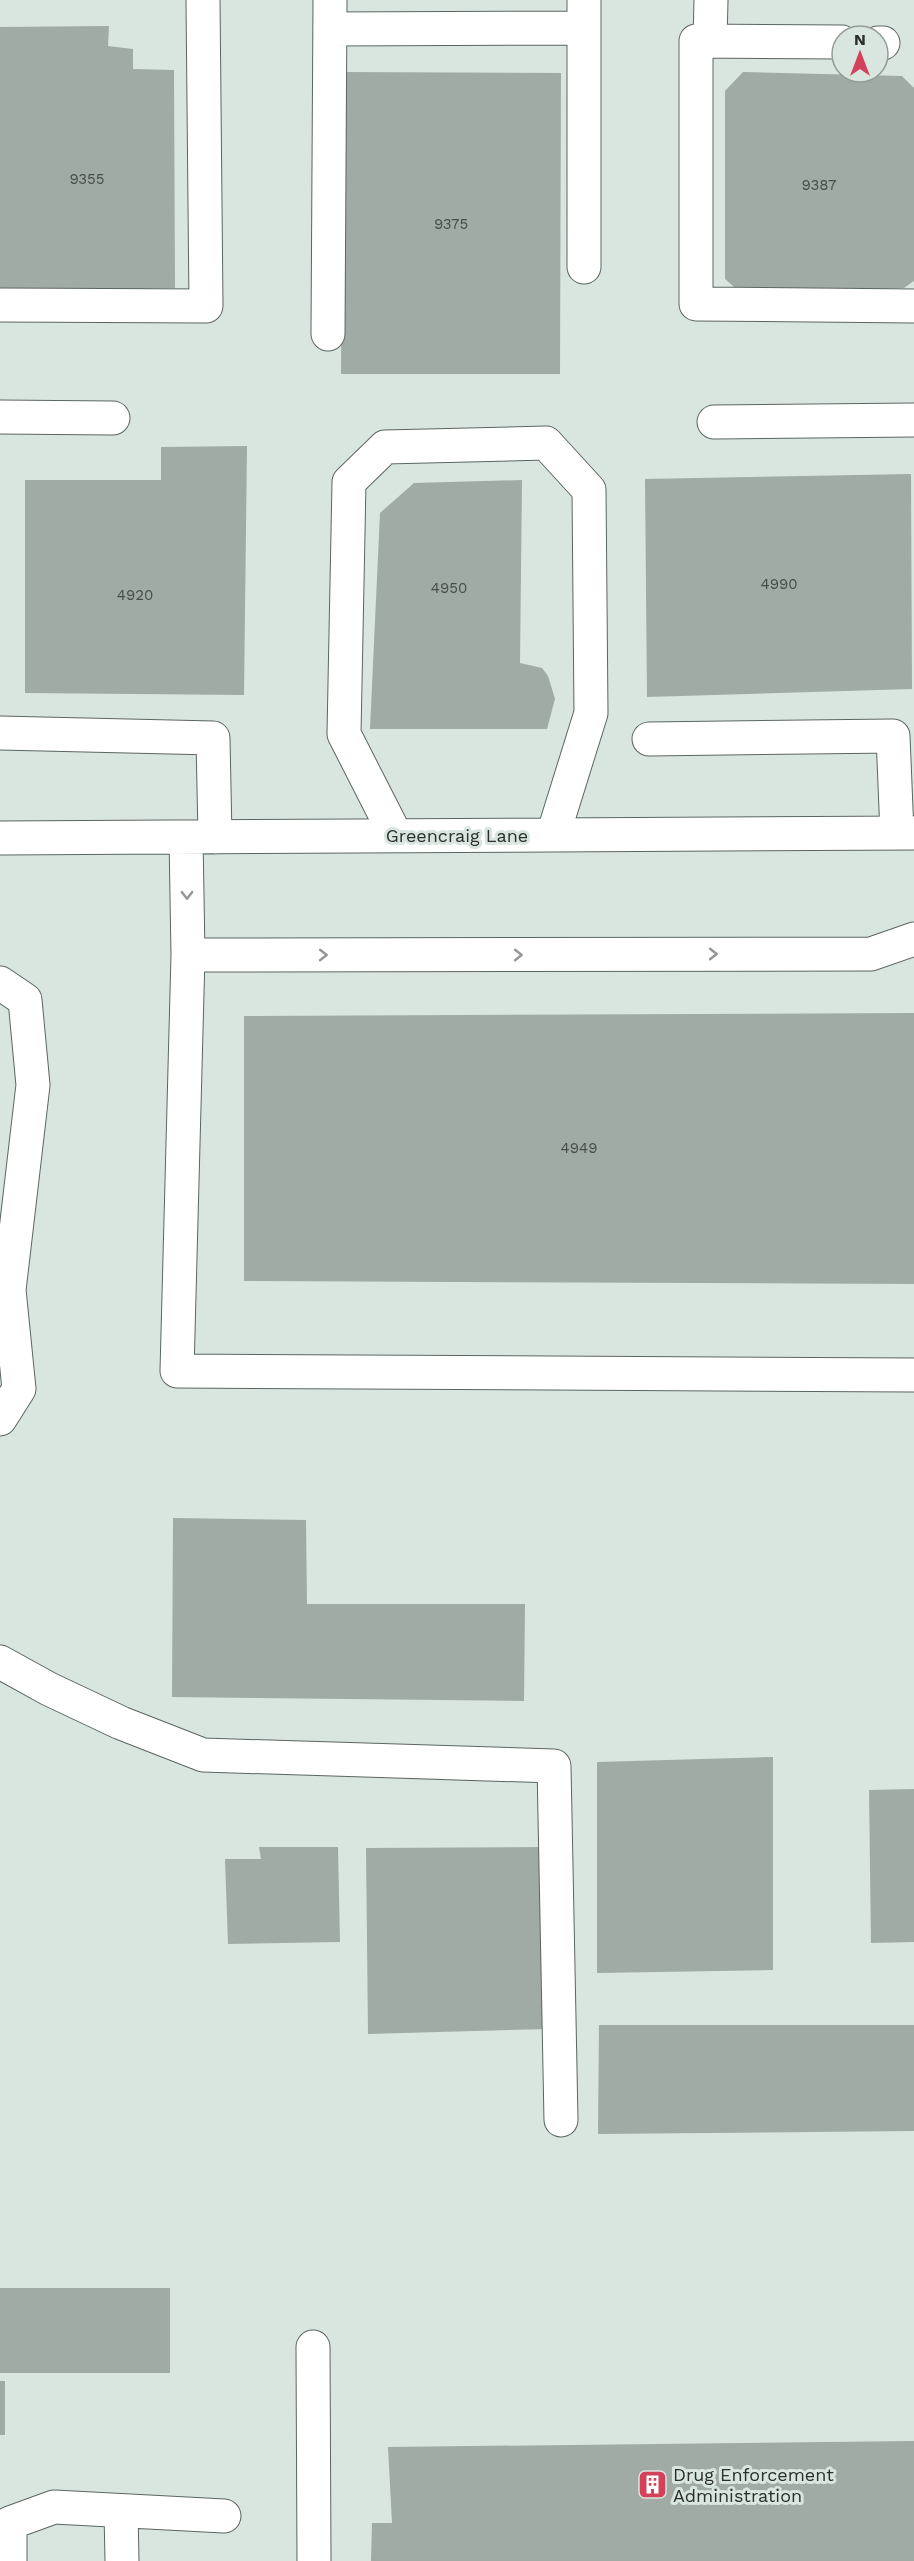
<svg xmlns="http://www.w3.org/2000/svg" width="914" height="2561" viewBox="0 0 914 2561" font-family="'Work Sans',sans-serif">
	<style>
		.building { fill: #a0aba5 }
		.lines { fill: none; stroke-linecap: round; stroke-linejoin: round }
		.minor-casing { stroke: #5c6661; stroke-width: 35 }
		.minor { stroke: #fff; stroke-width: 33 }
		.oneway { stroke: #959796 }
		.labels { text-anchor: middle; stroke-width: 6; stroke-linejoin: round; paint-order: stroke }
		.number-label { font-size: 15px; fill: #484e4b }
		.street-label { font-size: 18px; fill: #2b2f2d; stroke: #d9e5df }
		.poi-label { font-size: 18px; fill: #2b2f2d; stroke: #d9e5df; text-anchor: start }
	</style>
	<rect width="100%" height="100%" fill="#d9e5df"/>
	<path class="building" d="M109,26L108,46L133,49V69L174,70L175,288L0,292V27Z
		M343,72L561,73L560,374H341Z
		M743,72L902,76L914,88V281L904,288L742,294L725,279V91Z
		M247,446L244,695L25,693V480H161V447Z
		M911,474L912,689L647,697L645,479Z
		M522,480L520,663L542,668L548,676L555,699L547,729H370L380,513L414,483Z
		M914,1013V1284L244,1281V1016Z
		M173,1518L306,1520L307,1604H525L524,1701L172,1697Z
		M773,1757V1970L597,1973V1762Z
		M914,1789V1942L871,1943L869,1790Z
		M259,1847H338L340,1942L228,1944L225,1859H261Z
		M547,1847V2029L368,2034L366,1848Z
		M599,2025H914V2131L598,2134Z
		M0,2288H170V2373H0Z
		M0,2381H5V2435H0Z
		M914,2441V2561H371L372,2523H392L388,2447Z"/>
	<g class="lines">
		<defs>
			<path id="minor" d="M584,0V267
				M330,29L584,28
				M710,41L711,0
				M842,42L696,41V304L914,306
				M878,43H883
				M0,305L206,306L203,0
				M328,334L330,0
				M0,417L113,418
				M714,422L914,420
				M0,733L213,738L215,837
				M649,739L893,736L897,833
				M396,836L344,734L349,482L385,447L546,443L589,490L591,713L553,835
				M186,837L188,955L871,954L914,939
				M0,838L914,833
				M188,955L177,1371L914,1375
				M0,983L25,1000L33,1085L9,1290L19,1389L0,1419
				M0,1662L49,1689L121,1723L203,1755L554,1766L561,2120
				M313,2347L314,2561
				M121,2511L122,2561
				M10,2561V2523L54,2507L224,2516"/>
		</defs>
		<use href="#minor" class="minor-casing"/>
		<use href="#minor" class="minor"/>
	</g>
	<defs><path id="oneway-chevron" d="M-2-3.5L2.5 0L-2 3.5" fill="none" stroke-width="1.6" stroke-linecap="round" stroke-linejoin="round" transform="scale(1.5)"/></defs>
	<g class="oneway">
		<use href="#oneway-chevron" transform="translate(187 895) rotate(89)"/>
		<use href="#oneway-chevron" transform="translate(713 954)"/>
		<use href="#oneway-chevron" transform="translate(323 955)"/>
		<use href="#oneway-chevron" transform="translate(518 955)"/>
	</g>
	<defs>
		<symbol id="building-square" viewBox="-11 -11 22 22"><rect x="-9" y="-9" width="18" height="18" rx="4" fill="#d3425a" stroke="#d9e5df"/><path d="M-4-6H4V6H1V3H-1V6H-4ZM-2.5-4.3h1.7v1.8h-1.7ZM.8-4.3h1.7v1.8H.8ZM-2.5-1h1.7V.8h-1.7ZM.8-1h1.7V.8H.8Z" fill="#fff"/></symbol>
	</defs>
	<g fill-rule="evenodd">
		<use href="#building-square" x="636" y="2468" width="33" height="33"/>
	</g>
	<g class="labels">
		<g class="number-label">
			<text x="87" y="184">9355</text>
			<text x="819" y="190">9387</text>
			<text x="451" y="229">9375</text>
			<text x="779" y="589">4990</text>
			<text x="449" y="593">4950</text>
			<text x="135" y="600">4920</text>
			<text x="579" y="1153">4949</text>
		</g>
		<g class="street-label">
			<text x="457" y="842">Greencraig Lane</text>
		</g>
		<g class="poi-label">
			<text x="673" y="2481">Drug Enforcement<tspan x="673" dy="21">Administration</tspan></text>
		</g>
	</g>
	<g transform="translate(860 54)"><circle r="28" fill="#d9e5df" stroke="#939c98" stroke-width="1.5"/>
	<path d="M0-4.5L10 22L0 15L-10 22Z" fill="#d3425a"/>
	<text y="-9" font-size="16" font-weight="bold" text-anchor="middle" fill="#2b2f2d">N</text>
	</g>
</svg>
